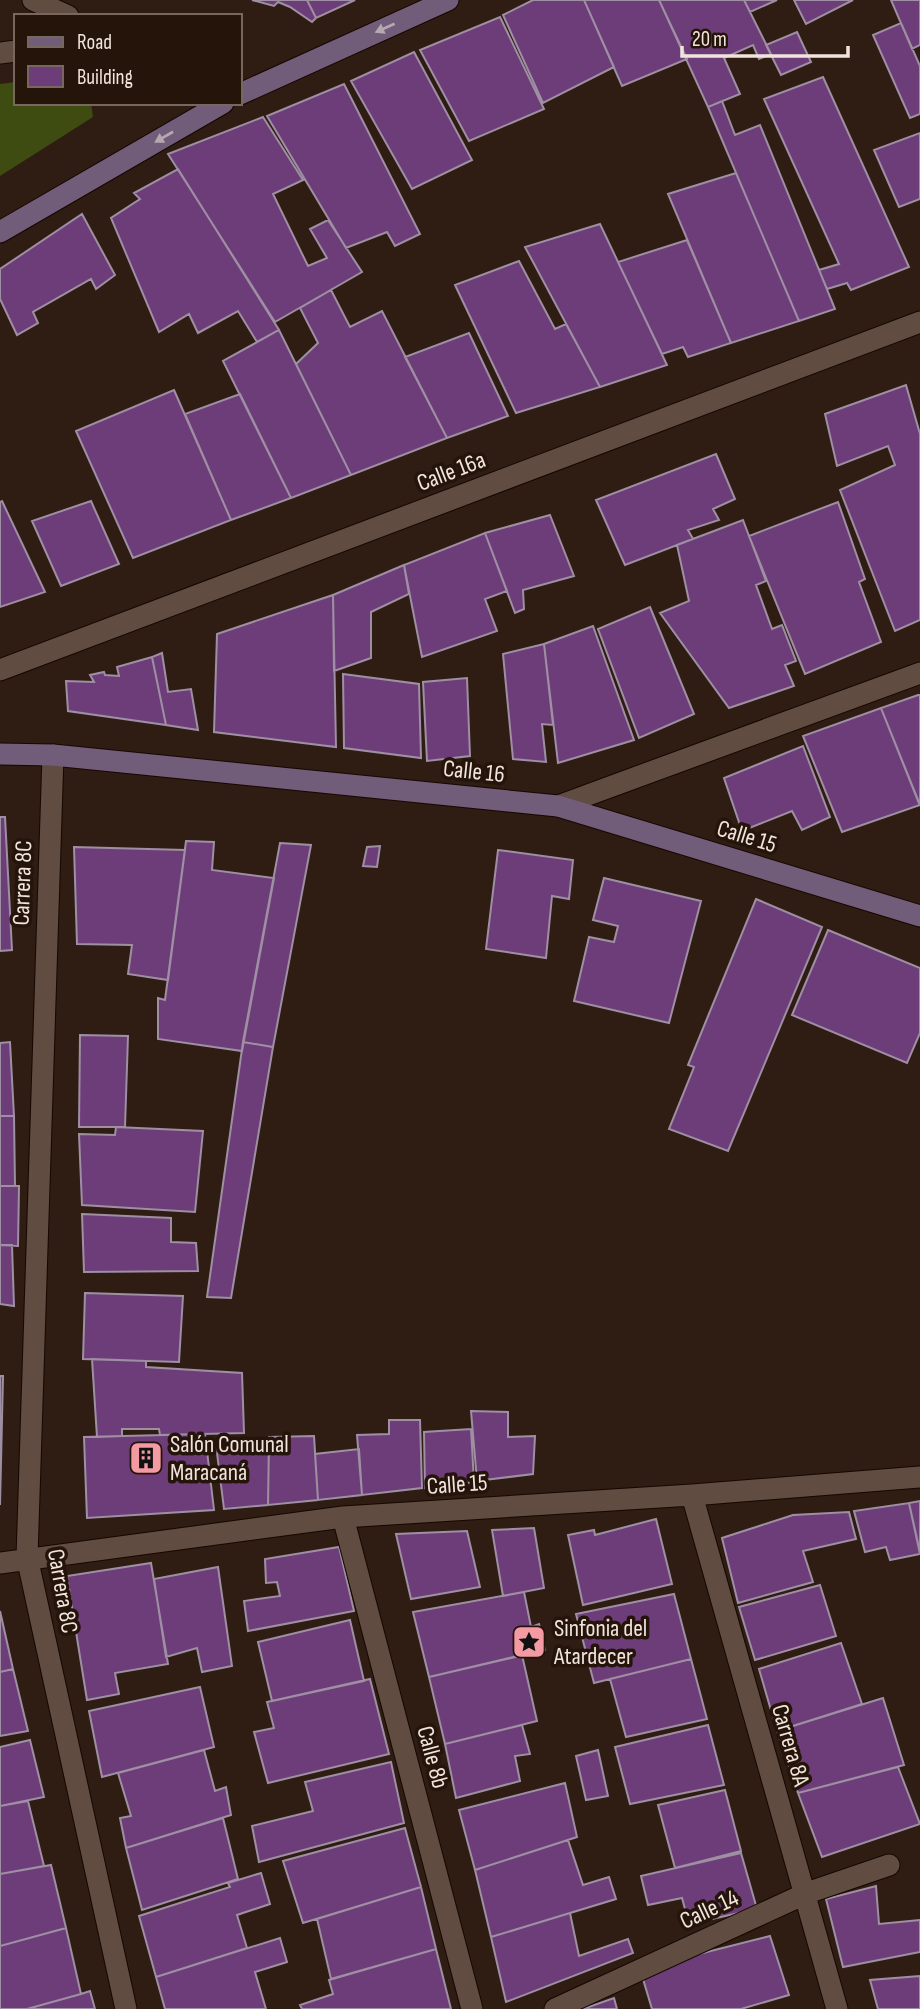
<svg xmlns="http://www.w3.org/2000/svg" width="920" height="2009" viewBox="0 0 920 2009" font-family="'Sofia Sans Condensed',sans-serif">
	<style>
		.green { fill: #3e4b11 }
		.building { fill: #6d3d7a; stroke: #9e8fa3; stroke-width: 2 }
		.lines { fill: none; stroke-linecap: round; stroke-linejoin: round }
		.minor-casing { stroke: #160701; stroke-width: 23 }
		.secondary-casing { stroke: #160701; stroke-width: 23 }
		.minor { stroke: #604c40; stroke-width: 21 }
		.secondary { stroke: #715c79; stroke-width: 21 }
		.oneway { fill: #b7a7b0 }
		.labels { text-anchor: middle; stroke-width: 7; stroke-linejoin: round; paint-order: stroke }
		.street-label { font-size: 24px; fill: #f1e4dd; stroke: #25140a }
		.poi-label { font-size: 24px; fill: #f1e4dd; stroke: #25140a; text-anchor: start }
	</style>
	<rect width="100%" height="100%" fill="#2f1d13"/>
	<path class="green" d="M16,82V103H91L93,117L0,176V84Z"/>
	<path class="building" d="M252,0H307L316,18L312,22L290,7L278,2L274,6Z
		M307,0H355L316,18Z
		M533,0H584L614,67L543,103L503,15Z
		M584,0H659L687,59L622,86Z
		M659,0H744L771,54L759,59L753,45L724,58L740,94L708,107Z
		M744,0H777L750,12Z
		M794,0H853L806,24Z
		M891,0H920V45L912,49Z
		M500,17L544,109L469,141L420,50Z
		M901,23L920,66V114L910,118L873,35Z
		M797,32L811,62L781,75L766,45Z
		M414,52L472,160L412,189L351,81Z
		M823,77L909,267L851,290L847,283L827,289L819,270L839,264L764,99Z
		M344,84L420,234L395,246L387,232L346,248L267,116Z
		M722,101L735,135L760,125L835,309L799,321L708,107Z
		M263,117L303,180L273,194L308,266L327,258L310,229L328,220L362,272L275,322L168,154Z
		M920,133V199L899,207L874,150Z
		M178,169L279,330L257,342L238,311L198,333L189,314L159,332L111,218L140,199L134,193Z
		M736,173L799,321L731,343L668,194Z
		M82,214L115,275L96,289L91,279L33,312L38,323L17,335L0,299V269Z
		M600,224L667,365L600,387L525,247Z
		M687,240L731,343L688,357L683,347L662,354L618,262Z
		M519,261L555,329L566,324L600,387L516,413L455,285Z
		M331,290L350,327L382,311L447,438L351,475L296,364L318,343L300,308Z
		M279,330L351,475L291,498L223,361Z
		M469,333L508,416L447,438L405,357Z
		M906,385L920,434V620L895,631L840,490L895,465L888,446L837,466L825,414Z
		M174,390L231,520L133,558L76,431Z
		M240,394L291,498L231,520L185,414Z
		M716,454L735,499L713,509L719,520L688,530L693,539L625,565L596,500Z
		M2,501L45,592L0,607V502Z
		M91,501L119,564L61,586L32,521Z
		M838,502L865,579L859,582L881,642L805,674L749,536Z
		M550,515L574,576L523,590L524,609L515,613L485,533Z
		M743,520L766,581L756,585L772,629L782,625L796,661L785,665L794,686L729,708L660,613L689,601L677,545Z
		M485,533L507,591L485,599L497,631L422,657L404,565Z
		M404,565L409,594L371,612V658L334,671L333,595Z
		M333,595L336,747L214,732L217,634Z
		M650,607L694,714L639,738L598,629Z
		M593,626L634,740L558,763L544,644Z
		M544,644L553,725L542,724L546,762L513,759L503,654Z
		M162,653L168,692L191,689L198,730L166,725L152,657Z
		M152,657L166,725L68,711L66,681L94,682L90,675L104,672L105,675L119,676L117,667Z
		M343,674L419,684L421,758L344,748Z
		M467,678L470,756L427,761L423,682Z
		M918,695H920V806L881,708Z
		M881,708L920,805L842,832L803,736Z
		M803,746L830,817L802,830L792,811L742,831L724,778Z
		M0,817H5L12,950L0,951Z
		M186,841L214,842L212,870L274,878L242,1051L158,1039V998L165,1000Z
		M280,843L311,845L273,1047L243,1042Z
		M380,846L377,867L363,866L367,847Z
		M74,847L185,850L168,980L128,974L132,945L77,944Z
		M498,850L573,860L569,899L552,896L546,958L486,949Z
		M604,878L701,901L669,1023L574,1001L589,937L614,942L618,926L593,920Z
		M756,899L822,927L728,1151L669,1129L694,1067L688,1065Z
		M828,930L920,968V1033L907,1063L792,1015Z
		M80,1035L128,1036L125,1127H79Z
		M10,1042L14,1116H0V1043Z
		M243,1042L273,1047L231,1298L207,1297Z
		M0,1116H14L15,1186H0Z
		M116,1127L203,1131L195,1212L82,1205L79,1134L115,1135Z
		M0,1186H19L18,1246L0,1245Z
		M82,1214L171,1218V1242L196,1243L198,1271L84,1272Z
		M0,1245H12L14,1306L0,1304Z
		M85,1293L183,1296L179,1362L83,1359Z
		M92,1359L146,1361V1367L242,1373L244,1433L160,1435L159,1429H122V1436L97,1437Z
		M0,1376H3L0,1505Z
		M471,1411L508,1412V1437L535,1436L533,1474L477,1481Z
		M389,1420H420L422,1488L362,1495L357,1435L389,1434Z
		M471,1429L474,1482L425,1488L424,1432Z
		M205,1434L214,1510L87,1518L84,1437Z
		M314,1436L318,1500L268,1505L269,1437Z
		M269,1440L268,1505L224,1509L216,1445Z
		M359,1449L362,1495L318,1500L315,1454Z
		M920,1501V1552L909,1503Z
		M909,1503L920,1554L890,1560L886,1547L865,1552L854,1511Z
		M849,1512L856,1539L803,1551L813,1582L738,1603L722,1538L793,1515Z
		M656,1519L672,1584L583,1605L568,1535L594,1530L595,1535Z
		M534,1528L544,1588L503,1596L492,1530Z
		M467,1531L480,1587L411,1599L396,1534Z
		M339,1547L354,1611L248,1631L244,1601L280,1596L277,1582L266,1583L265,1559Z
		M151,1563L168,1664L115,1673L119,1694L87,1700L67,1576Z
		M218,1567L232,1666L202,1672L197,1648L166,1657L154,1579Z
		M820,1585L836,1636L755,1660L739,1607Z
		M524,1592L531,1627L539,1624L545,1650L429,1677L413,1612Z
		M674,1594L691,1659L594,1683L576,1614Z
		M0,1611L13,1669L0,1672Z
		M350,1620L364,1681L272,1701L258,1642Z
		M841,1643L862,1704L777,1731L759,1669Z
		M522,1655L537,1721L445,1744L429,1677Z
		M691,1659L707,1719L626,1737L610,1679Z
		M13,1669L28,1731L0,1736V1672Z
		M370,1679L389,1754L268,1783L254,1732L274,1728L267,1702Z
		M200,1687L214,1747L102,1777L89,1711Z
		M883,1698L904,1765L798,1793L777,1731Z
		M522,1725L530,1754L515,1756L520,1781L456,1798L445,1744Z
		M708,1725L724,1785L630,1804L615,1747Z
		M30,1740L44,1797L0,1806V1747Z
		M204,1750L215,1791L226,1787L231,1815L126,1848L120,1818L131,1816L118,1773Z
		M598,1750L608,1796L586,1800L576,1756Z
		M391,1762L404,1823L259,1862L252,1826L313,1811L305,1782Z
		M898,1767L920,1824L822,1857L798,1793Z
		M565,1783L577,1837L475,1870L459,1810Z
		M725,1790L741,1851L675,1868L658,1805Z
		M28,1801L44,1866L0,1874V1806Z
		M223,1818L238,1879L142,1910L126,1848Z
		M405,1828L421,1887L303,1923L283,1861Z
		M568,1840L583,1885L609,1877L616,1899L491,1937L475,1870Z
		M741,1853L757,1909L689,1924L682,1898L648,1905L641,1876Z
		M51,1865L66,1928L0,1946V1874Z
		M261,1873L270,1904L237,1915L247,1948L156,1977L139,1916L230,1887L228,1883Z
		M876,1886L879,1924L920,1920V1952L843,1967L826,1899Z
		M421,1887L436,1949L331,1979L317,1919Z
		M570,1913L579,1956L628,1939L633,1953L506,2002L491,1937Z
		M66,1928L81,1994L27,2009H0V1946Z
		M770,1936L789,1995L741,2009H652L643,1979L695,1955Z
		M280,1938L287,1962L255,1972L266,2009H165L156,1977Z
		M436,1949L451,2009H302L300,2005L333,1994L329,1980Z
		M920,1976V2009H878L870,1980Z
		M90,1991L95,2009H27L81,1994Z
		M614,1998L617,2009H583Z"/>
	<g class="lines">
		<defs>
			<path id="minor" d="M33,0L68,16
				M0,53L16,51
				M0,670L920,322
				M53,755L27,1557L126,2009
				M558,806L920,673
				M692,1495L837,2009
				M343,1517L472,2009
				M0,1563L343,1517L692,1495L920,1477
				M555,2009L807,1893L889,1865"/>
			<path id="secondary" d="M240,94L448,0
				M0,232L223,103
				M0,754L53,755L558,806L920,916"/>
		</defs>
		<use href="#minor" class="minor-casing"/>
		<use href="#secondary" class="secondary-casing"/>
		<use href="#minor" class="minor"/>
		<use href="#secondary" class="secondary"/>
	</g>
	<defs><path id="oneway-solid" d="M-6-.8H1V-3.2L6.5 0L1 3.2V.8H-6Z" transform="scale(1.75)"/></defs>
	<g class="oneway">
		<use href="#oneway-solid" transform="translate(385 28) rotate(156)"/>
		<use href="#oneway-solid" transform="translate(164 137) rotate(150)"/>
	</g>
	<defs>
		<symbol id="building-square" viewBox="-11 -11 22 22"><rect x="-9" y="-9" width="18" height="18" rx="4" fill="#f49aa2" stroke="#25140a"/><path d="M-4-6H4V6H1V3H-1V6H-4ZM-2.5-4.3h1.7v1.8h-1.7ZM.8-4.3h1.7v1.8H.8ZM-2.5-1h1.7V.8h-1.7ZM.8-1h1.7V.8H.8Z" fill="#111"/></symbol>
		<symbol id="sight-square" viewBox="-11 -11 22 22"><rect x="-9" y="-9" width="18" height="18" rx="4" fill="#f49aa2" stroke="#25140a"/><path d="M0-6L1.8-2.2L6-1.7L2.9 1.2L3.7 5.4L0 3.3L-3.7 5.4L-2.9 1.2L-6-1.7L-1.8-2.2Z" fill="#111"/></symbol>
	</defs>
	<g fill-rule="evenodd">
		<use href="#building-square" x="127" y="1439" width="38" height="38"/>
		<use href="#sight-square" x="510" y="1623" width="38" height="38"/>
	</g>
	<g class="labels">
		<g class="street-label">
			<text transform="translate(451 471) rotate(-21)" y="8">Calle 16a</text>
			<text transform="translate(474 771) rotate(6)" y="8">Calle 16</text>
			<text transform="translate(747 836) rotate(17)" y="8">Calle 15</text>
			<text transform="translate(22 883) rotate(-88)" y="8">Carrera 8C</text>
			<text transform="translate(457 1484) rotate(-4)" y="8">Calle 15</text>
			<text transform="translate(63 1591) rotate(80)" y="8">Carrera 8C</text>
			<text transform="translate(791 1745) rotate(74)" y="8">Carrera 8A</text>
			<text transform="translate(433 1757) rotate(75)" y="8">Calle 8b</text>
			<text transform="translate(709 1909) rotate(-25)" y="8">Calle 14</text>
		</g>
		<g class="poi-label">
			<text x="170" y="1452">Salón Comunal<tspan x="170" dy="28">Maracaná</tspan></text>
			<text x="554" y="1636">Sinfonia del<tspan x="554" dy="28">Atardecer</tspan></text>
		</g>
	</g>
	<rect x="14" y="14" width="228" height="91" fill="#25140a" stroke="#77675e" stroke-width="2"/>
	<rect x="28" y="37" width="35" height="10" fill="#715c79" stroke="#77675e" stroke-width="2"/>
	<text x="77" y="49" font-size="21" fill="#f1e4dd">Road</text>
	<rect x="28" y="66" width="35" height="21" fill="#6d3d7a" stroke="#77675e" stroke-width="2"/>
	<text x="77" y="84" font-size="21" fill="#f1e4dd">Building</text>
	<path d="M682 46v10h166v-10" fill="none" stroke="#f1e4dd" stroke-width="3.5"/>
	<text x="692" y="46" font-size="21" fill="#f1e4dd" stroke="#25140a" stroke-width="5" paint-order="stroke">20 m</text>
</svg>
